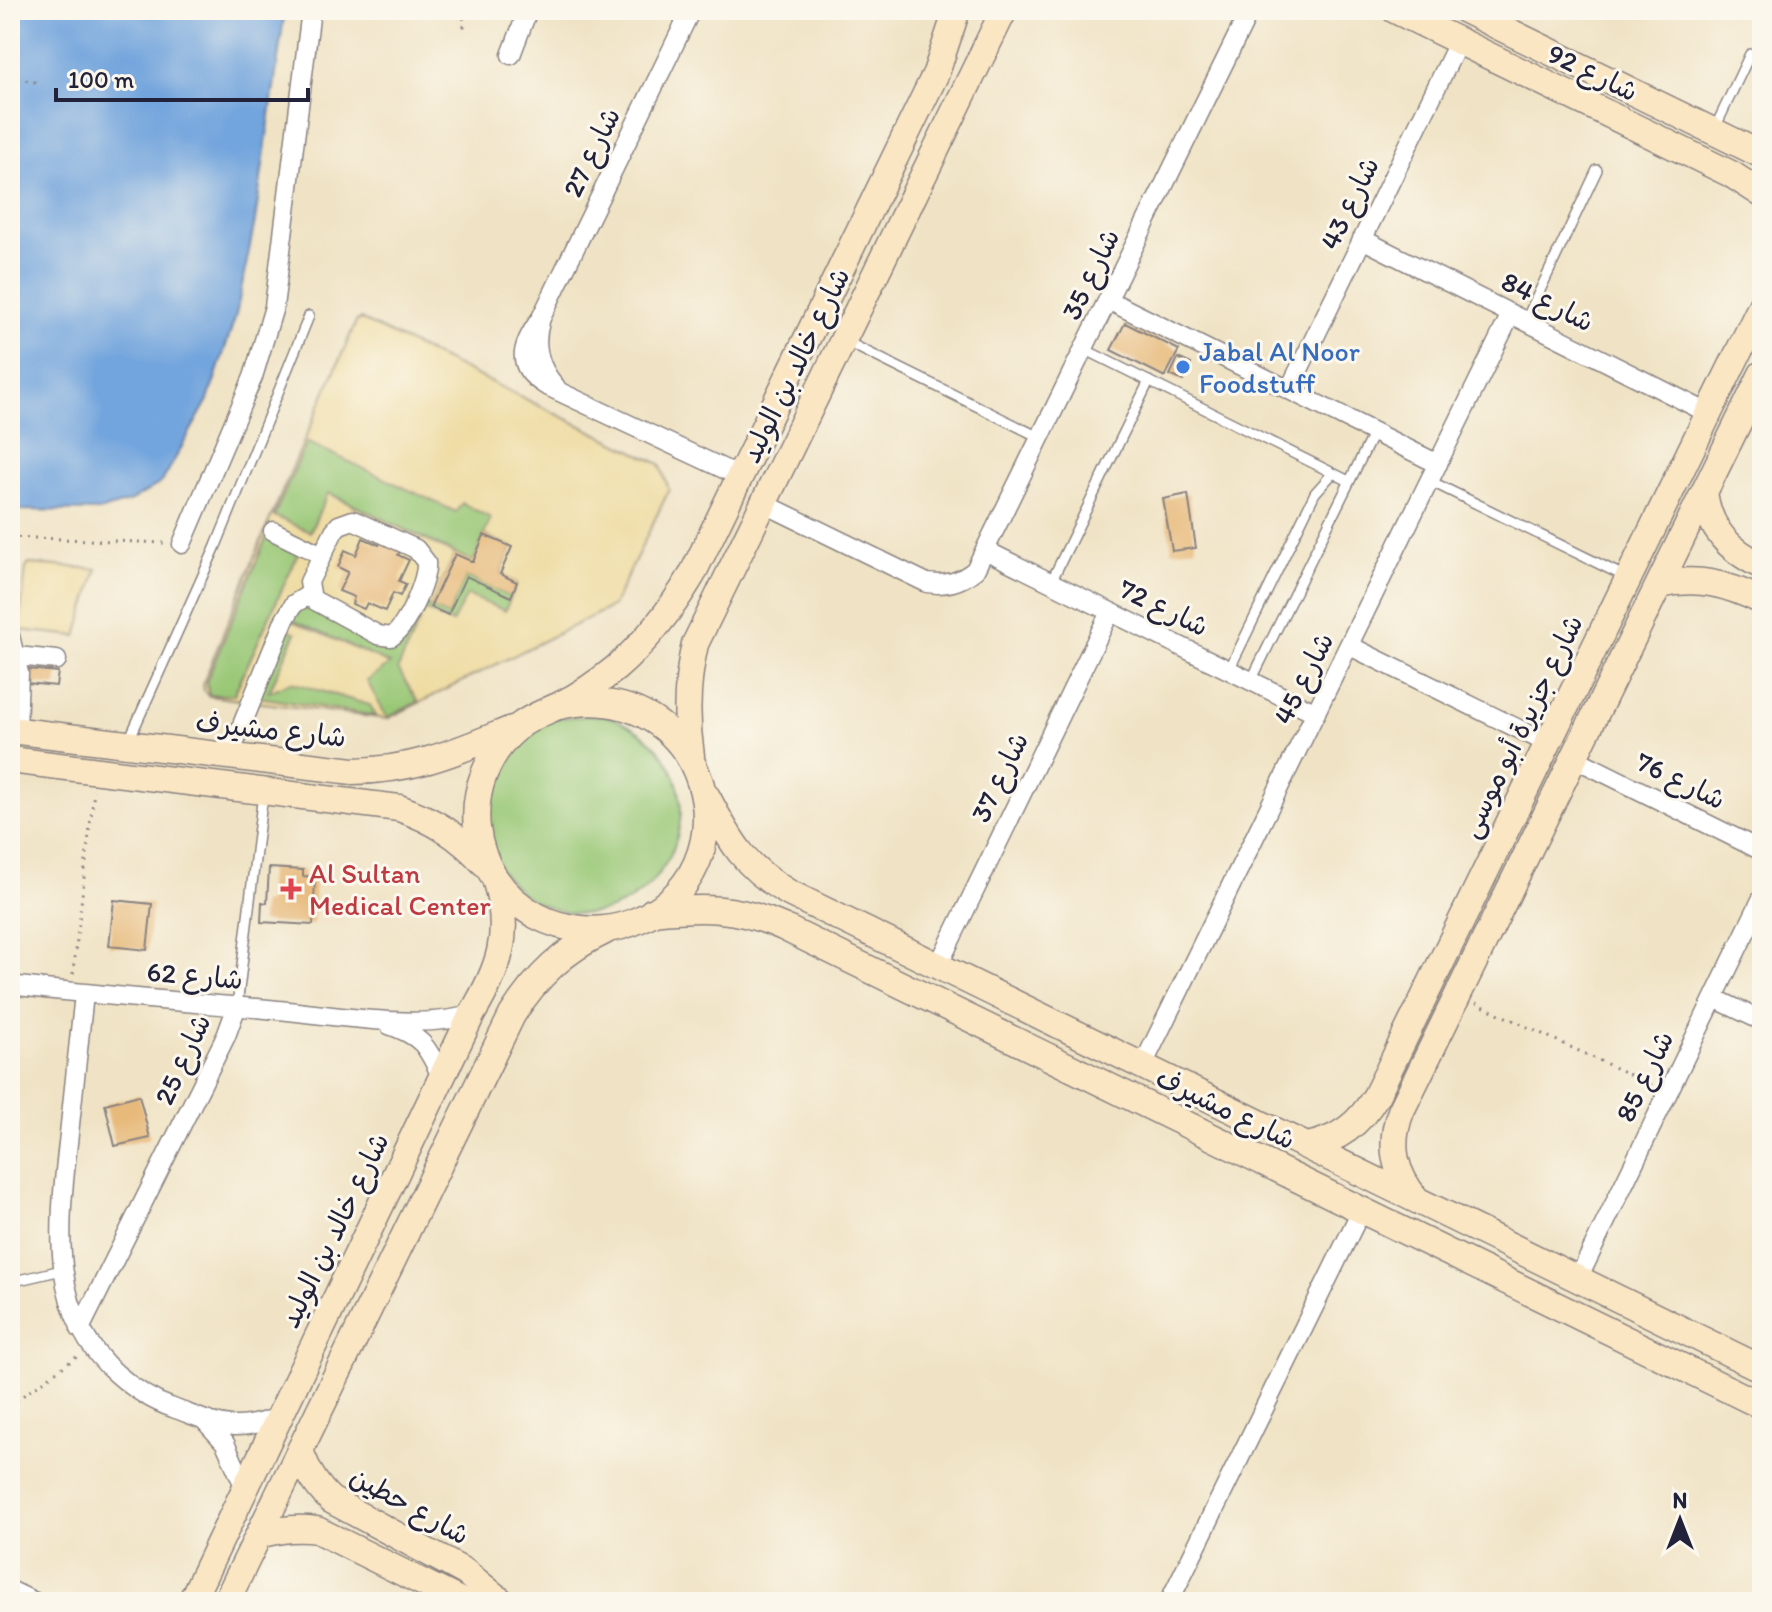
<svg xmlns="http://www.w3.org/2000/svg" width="1772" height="1612" viewBox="0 0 1772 1612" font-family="Itim,'Playpen Sans Arabic',sans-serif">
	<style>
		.green { fill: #98c775; stroke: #5d7458; stroke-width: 2 }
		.sand { fill: #eeda9e; stroke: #887e6c; stroke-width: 2; fill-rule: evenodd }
		.water { fill: #72a4dd; stroke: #4a638c; stroke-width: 2 }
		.building { fill: #e7b97a }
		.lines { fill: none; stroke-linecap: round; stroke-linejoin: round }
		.lane-casing { stroke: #898280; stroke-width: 12 }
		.street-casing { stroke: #898280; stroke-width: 21 }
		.secondary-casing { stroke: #898280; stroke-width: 29 }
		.path { stroke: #898280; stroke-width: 3; stroke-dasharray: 2 6; stroke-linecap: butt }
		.lane { stroke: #fff; stroke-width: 9 }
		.street { stroke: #fff; stroke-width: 18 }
		.secondary { stroke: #fbe6c4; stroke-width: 26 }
		.shop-dot { fill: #3f7fe0; stroke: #fbf7ec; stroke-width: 3 }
		.health-dot { fill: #e0444e; stroke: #fbf7ec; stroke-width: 3 }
		.labels { text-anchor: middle; stroke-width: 6; stroke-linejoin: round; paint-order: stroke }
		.street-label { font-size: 28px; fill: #22223b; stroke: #fbf7ec }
		.shop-label { font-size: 28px; fill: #366cbe; stroke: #fbf7ec; text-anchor: start }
		.health-label { font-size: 28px; fill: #be3a42; stroke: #fbf7ec; text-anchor: start }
	</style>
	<rect width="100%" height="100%" fill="#fbf7ec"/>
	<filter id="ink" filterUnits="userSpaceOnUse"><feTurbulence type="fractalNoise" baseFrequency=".0125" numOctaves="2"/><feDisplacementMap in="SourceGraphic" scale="16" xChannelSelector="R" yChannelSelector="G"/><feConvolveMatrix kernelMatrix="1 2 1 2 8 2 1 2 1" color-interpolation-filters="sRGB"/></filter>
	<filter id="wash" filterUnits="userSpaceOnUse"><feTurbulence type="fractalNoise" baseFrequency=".006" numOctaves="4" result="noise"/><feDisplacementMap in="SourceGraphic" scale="32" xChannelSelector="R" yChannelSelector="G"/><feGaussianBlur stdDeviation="1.8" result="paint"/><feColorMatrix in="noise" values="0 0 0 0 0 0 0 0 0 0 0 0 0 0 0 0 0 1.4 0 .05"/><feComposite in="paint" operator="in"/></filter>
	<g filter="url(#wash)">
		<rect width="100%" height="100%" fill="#f0e3c5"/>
		<path class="green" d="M307,442L456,511L461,503L492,518L473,562L329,493L309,533L273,516Z
			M269,531L300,550L233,696L209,695L206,682Z
			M466,576L511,597L505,611L418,702L387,718L366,681L389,664L290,619L300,602L421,604L448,615Z
			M288,628L296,632L269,691L291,682L370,705L377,717L257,697Z
			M604,715C759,768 652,974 526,896C516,890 490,860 488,849C484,824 489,795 489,770L544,719Z"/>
		<path class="sand" d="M360,319L660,464L669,490L613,606L387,719L209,696L204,691L203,683L268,524L356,322ZM307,442L456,512L462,503L491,518L484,535L512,547L500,574L517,583L505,611L467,595L452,623L424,610L398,669L418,702L387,718L367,681L390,664L290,620L300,602L400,649L420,605L430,607L455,554L328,493L310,532L274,516ZM269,531L300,550L234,695H209L206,682ZM288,629L296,633L269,692L291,682L370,705L376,716L258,697Z
			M29,564L97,569L77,636L19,630L26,568Z"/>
		<path class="water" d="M10,10H285L255,221L236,315L208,400L162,482L131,501L99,511L10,510Z"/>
		<g id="blocks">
			<path class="building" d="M1125,323L1179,350L1165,377L1111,350Z
				M1178,358L1191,364L1183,381L1170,375Z
				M1188,494L1196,548L1172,551L1163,499Z
				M484,535L512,547L500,574L517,582L511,597L466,576L448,615L430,607L455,554L473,562Z
				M363,538L379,545L382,540L401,548L398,555L409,560L399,581L406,584L400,596L393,593L385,611L367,603L364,609L352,604L354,597L339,591L348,572L338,567L345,550L356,555Z
				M27,669L58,672L56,686L27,683Z
				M269,868L303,870V876L315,877L314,902H319L318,911L314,910L313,925L261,922L262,902L267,903Z
				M114,900L152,904L147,950L109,946Z
				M139,1095L150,1138L115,1146L105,1104Z"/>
		</g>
	</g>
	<g filter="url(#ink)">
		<use href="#blocks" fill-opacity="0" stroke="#898280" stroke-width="2"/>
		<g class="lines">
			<defs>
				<path id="lane" d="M1715,128L1750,54
					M1525,322L1597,170
					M847,342L1041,438
					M1084,349L1349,481
					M1430,481L1628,578
					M1051,582L1149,381
					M1229,670L1315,493L1333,473
					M1251,681L1374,432
					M129,740L216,546L309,316
					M237,1006L263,794
					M10,1282L62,1270"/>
				<path id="street" d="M691,10L541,318C523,343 512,365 545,385L739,476
					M511,55L528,10
					M1362,239L1708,413
					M1108,300L1438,464
					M540,322C533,346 540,369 556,387
					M1289,390L1459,41
					M763,503L927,583C946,586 960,582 975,570L1250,10
					M353,520L416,549L426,562C428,579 406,629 391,637L378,635L312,599L309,582L334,531L339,525Z
					M273,531L322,555
					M182,544L253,377L274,307L311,10
					M987,551L1316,713
					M10,636L19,673L17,731
					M1350,646L1547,743
					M16,656L57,660
					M229,757L284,621L294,604L310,594
					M1574,758L1762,851
					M938,966L1110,612
					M10,985C99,996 188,1002 278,1010C330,1015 425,1031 472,1014
					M84,994C79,1041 74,1087 69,1134C60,1217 45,1313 117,1374C134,1389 152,1401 173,1408C220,1425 230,1434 279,1417
					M1714,998L1762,1021
					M389,1025C424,1037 427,1047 442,1078
					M1143,1065L1511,314
					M1578,1279L1762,898
					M80,1329L226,1036L237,1006
					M205,1421L225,1443L245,1488
					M10,1590L35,1602
					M1169,1602L1362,1209"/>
				<path id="secondary" d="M1395,10L1731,174L1762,194
					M1465,10L1762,155
					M1704,492C1709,530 1729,550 1762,566
					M1659,585C1698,576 1727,584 1762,601
					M559,706C707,673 764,872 631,923C601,934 565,931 537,916C465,878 455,780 518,727C530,717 545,712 560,705C580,695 599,682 616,668C647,641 671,610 692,575L936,73L957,10
					M10,730L353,771C416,770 455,752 512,729
					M691,756C685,717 686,683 695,644L1004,10
					M10,760L399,808C434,820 459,836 484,863
					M707,797C730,841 745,868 789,893L1762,1369
					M652,912C702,907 736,906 783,927L1762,1406
					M1307,1146C1339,1140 1359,1124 1376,1096L1762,304
					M1417,1200C1394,1173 1388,1145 1401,1111L1762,374
					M301,1453C308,1472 316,1486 331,1500L465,1572L502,1602
					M259,1535C279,1529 296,1527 317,1530L462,1602
					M191,1602L472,1014C499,969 512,935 496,882
					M226,1602L512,1015C536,977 564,950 605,931"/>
			</defs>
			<use href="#lane" class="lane-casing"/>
			<use href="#street" class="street-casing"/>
			<use href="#secondary" class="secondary-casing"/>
			<path class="path" d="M461,10L465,23L463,29
				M10,77L40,83
				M10,213L15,214
				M10,537L165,543
				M73,974L94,791
				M1476,1003L1654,1086
				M10,1405L78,1356"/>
			<use href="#lane" class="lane"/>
			<use href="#street" class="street"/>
			<use href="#secondary" class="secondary"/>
		</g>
	</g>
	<circle class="shop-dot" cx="1183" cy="367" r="8"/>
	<path class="health-dot" d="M287 877h8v8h8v8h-8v8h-8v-8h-8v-8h8z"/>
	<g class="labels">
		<g class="street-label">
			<text transform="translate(1593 72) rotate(26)" y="10">شارع 92</text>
			<text transform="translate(591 152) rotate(-64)" y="10">شارع 27</text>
			<text transform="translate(1349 203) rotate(-64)" y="10">شارع 43</text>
			<text transform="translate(1090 274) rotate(-64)" y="10">شارع 35</text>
			<text transform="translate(1548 301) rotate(27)" y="10">شارع 84</text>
			<text transform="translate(795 365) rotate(-64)" y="10">شارع خالد بن الوليد</text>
			<text transform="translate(1164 607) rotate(26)" y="10">شارع 72</text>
			<text transform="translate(1303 678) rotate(-63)" y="10">شارع 45</text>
			<text transform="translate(1521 726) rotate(-64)" y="10">شارع جزيرة أبو موسى</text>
			<text transform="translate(271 729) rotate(6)" y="10">شارع مشيرف</text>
			<text transform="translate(999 777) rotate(-64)" y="10">شارع 37</text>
			<text transform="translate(1681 780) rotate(26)" y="10">شارع 76</text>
			<text transform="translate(195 975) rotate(5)" y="10">شارع 62</text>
			<text transform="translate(182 1059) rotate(-65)" y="10">شارع 25</text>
			<text transform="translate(1644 1076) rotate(-64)" y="10">شارع 85</text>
			<text transform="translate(1226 1108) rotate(26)" y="10">شارع مشيرف</text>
			<text transform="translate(334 1230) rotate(-64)" y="10">شارع خالد بن الوليد</text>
			<text transform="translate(410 1505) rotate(29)" y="10">شارع حطين</text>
		</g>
		<g class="shop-label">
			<text x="1199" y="361">Jabal Al Noor<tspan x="1199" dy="32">Foodstuff</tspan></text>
		</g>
		<g class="health-label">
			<text x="309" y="883">Al Sultan<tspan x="309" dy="32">Medical Center</tspan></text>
		</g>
	</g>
	<rect width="1772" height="1612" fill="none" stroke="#fbf7ec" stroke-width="40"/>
	<g transform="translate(1680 1520)" stroke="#fbf7ec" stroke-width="6" paint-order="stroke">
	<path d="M0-6L14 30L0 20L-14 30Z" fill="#22223b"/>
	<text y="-12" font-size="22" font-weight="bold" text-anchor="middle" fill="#22223b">N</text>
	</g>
	<path d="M56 88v12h252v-12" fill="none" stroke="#22223b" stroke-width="4"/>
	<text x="68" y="88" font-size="24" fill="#22223b" stroke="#fbf7ec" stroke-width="6" paint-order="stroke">100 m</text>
</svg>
